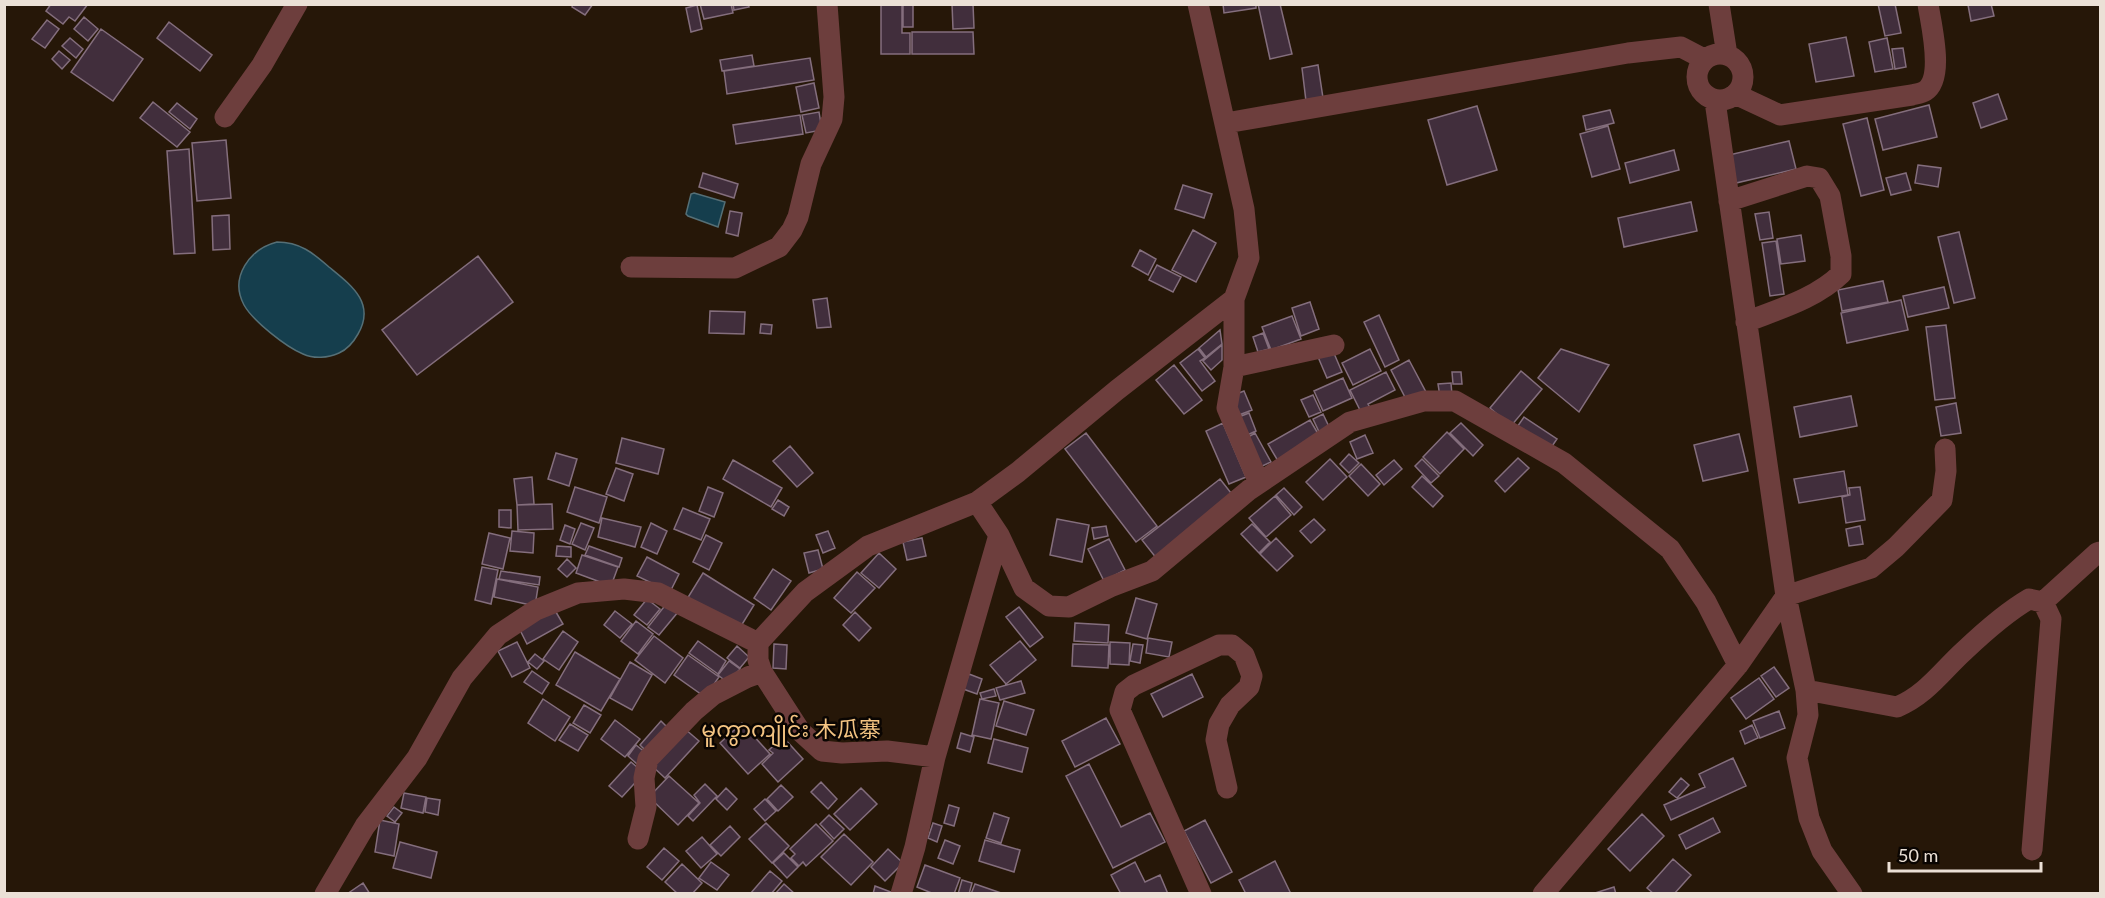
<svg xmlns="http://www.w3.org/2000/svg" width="2105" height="898" viewBox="0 0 2105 898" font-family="Lato,'Noto Sans SC','Noto Sans Myanmar',sans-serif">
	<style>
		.water { fill: #153e4d; stroke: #556f76; stroke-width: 1.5 }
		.building { fill: #412e3c; stroke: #846e7d; stroke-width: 1.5 }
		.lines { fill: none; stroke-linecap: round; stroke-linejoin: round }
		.minor { stroke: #6d3e3d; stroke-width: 21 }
		.labels { text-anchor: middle; stroke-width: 5; stroke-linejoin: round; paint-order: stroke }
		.quarter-label { font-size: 22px; fill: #f4c482; stroke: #0a0502 }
	</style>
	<rect width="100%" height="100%" fill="#261708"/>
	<path class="water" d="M694,193L725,202L718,227L688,216L686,214L691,194Z
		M277,242C300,242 313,253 329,267C351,285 376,303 358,334C353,343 348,349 339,353C328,358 314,359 303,354C286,347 253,321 244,305C229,277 250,249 277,242Z"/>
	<path class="building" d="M51,4H88L75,21L69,17L63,24L46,11Z
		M573,4H593L585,15L572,7Z
		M700,4H731L733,13L704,19Z
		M733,4H748L749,7L734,10Z
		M881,4H902V33H910V54H881Z
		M903,4H913V27H903Z
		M952,4H973L974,28L953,29Z
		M1223,4H1256V8L1224,13Z
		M1258,4H1280L1292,54L1270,59Z
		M1878,4H1895L1901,33L1885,36Z
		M1991,4L1994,16L1971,21L1968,5Z
		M697,5L702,29L691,32L686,8Z
		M84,17L98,29L88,41L74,29Z
		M47,20L59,29L45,48L32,39Z
		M169,22L212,55L200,71L157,38Z
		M101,29L143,59L113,101L71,72Z
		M912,32H973L974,54H912Z
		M1846,37L1854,76L1816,82L1809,44Z
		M70,38L83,49L76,58L62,46Z
		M1887,38L1893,69L1875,72L1869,42Z
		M1903,48L1906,67L1895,69L1892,49Z
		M59,51L70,60L62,69L52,59Z
		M752,55L754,66L722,71L720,60Z
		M810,58L814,80L727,94L724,71Z
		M1318,65L1323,98L1306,101L1302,68Z
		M814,83L819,108L801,112L796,87Z
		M1998,94L2007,119L1981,128L1973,103Z
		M153,102L190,132L177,147L140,118Z
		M177,103L197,119L190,129L169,112Z
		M1929,105L1937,137L1883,150L1875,119Z
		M1477,106L1497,170L1447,185L1428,120Z
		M1610,110L1614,123L1586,130L1583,116Z
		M819,112L822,130L806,133L802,115Z
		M800,115L803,134L736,144L733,125Z
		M1867,118L1884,190L1861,196L1843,124Z
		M1608,126L1620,169L1592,177L1580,134Z
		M226,140L231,198L197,201L192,143Z
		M1789,141L1796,169L1736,183L1729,155Z
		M189,149L195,253L174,254L167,151Z
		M1674,150L1679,170L1630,183L1625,163Z
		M1918,165L1941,168L1938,187L1915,183Z
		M703,173L738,184L734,198L699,187Z
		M1906,173L1911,190L1891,195L1886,178Z
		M1183,185L1212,194L1204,218L1175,209Z
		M1691,202L1697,231L1624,247L1618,218Z
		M730,211L742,213L738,236L726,233Z
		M1769,212L1773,238L1760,240L1755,214Z
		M229,215L230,249L213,250L212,216Z
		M1193,230L1216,243L1196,282L1172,270Z
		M1959,232L1975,298L1954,303L1938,237Z
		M1801,235L1805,261L1781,264L1777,239Z
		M1776,241L1784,294L1770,296L1762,243Z
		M1140,250L1156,259L1148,275L1132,266Z
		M478,256L513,302L417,375L382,330Z
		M1157,265L1181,277L1173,292L1149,280Z
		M1883,281L1888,302L1842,311L1838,290Z
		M1944,287L1949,308L1908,317L1903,296Z
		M827,298L831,327L817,328L813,300Z
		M1901,300L1908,330L1847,343L1841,313Z
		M1310,302L1319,329L1301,336L1292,308Z
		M710,311L745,312L744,334L709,333Z
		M1379,315L1399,360L1385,367L1364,322Z
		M1292,316L1301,339L1271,350L1262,327Z
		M761,324L772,325L771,334L760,333Z
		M1946,325L1955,398L1935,400L1926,327Z
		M1220,330L1222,344L1206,357L1199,348Z
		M1263,333L1269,349L1258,352L1253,337Z
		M1222,345V360L1211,370L1203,361Z
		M1198,349L1205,358L1200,361L1215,381L1202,391L1180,363Z
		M1370,349L1381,371L1353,385L1342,363Z
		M1561,349L1609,365L1579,412L1538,378Z
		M1333,351L1342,372L1327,378L1318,357Z
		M1409,360L1427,394L1408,403L1391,370Z
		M1174,365L1202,400L1184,414L1156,380Z
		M1521,371L1542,389L1511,426L1490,408Z
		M1386,372L1395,390L1368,404L1373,413L1364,418L1350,390Z
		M1452,372H1461L1462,384H1453Z
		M1343,378L1352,398L1323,411L1314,391Z
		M1451,383L1452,395L1440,397L1438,384Z
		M1244,391L1252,410L1239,415L1231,396Z
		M1313,395L1321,412L1309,417L1301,400Z
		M1851,396L1857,426L1800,437L1794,407Z
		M1956,403L1961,433L1941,436L1936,407Z
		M1249,413L1256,431L1243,437L1236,418Z
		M1323,414L1331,431L1321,436L1313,419Z
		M1524,417L1557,439L1548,452L1515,430Z
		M1310,420L1320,437L1278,461L1268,444Z
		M1223,423L1246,477L1229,484L1206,431Z
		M1461,423L1483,445L1473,456L1450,433Z
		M1447,432L1464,449L1440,474L1423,457Z
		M1086,433L1157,526L1136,542L1065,449Z
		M1255,433L1271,462L1258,468L1243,440Z
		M1739,434L1748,471L1703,481L1694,445Z
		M1365,435L1373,453L1357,459L1350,442Z
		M622,438L664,449L658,474L616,463Z
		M790,446L813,473L797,487L773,461Z
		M556,453L577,459L569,486L548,479Z
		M1349,454L1359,463L1349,473L1340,464Z
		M1518,458L1529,468L1505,492L1495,481Z
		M1330,459L1347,477L1323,500L1306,482Z
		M1422,459L1439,476L1431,483L1415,466Z
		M733,460L782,488L771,507L723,479Z
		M1394,460L1402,469L1384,485L1376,475Z
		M1361,464L1380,484L1368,496L1349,476Z
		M616,468L633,474L624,501L606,494Z
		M1844,471L1848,495L1799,503L1794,479Z
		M1422,476L1443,496L1433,507L1412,487Z
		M532,477L534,504L517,505L514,479Z
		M1220,479L1235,498L1157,559L1142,540Z
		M575,487L607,497L599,523L567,512Z
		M708,487L723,493L714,517L699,511Z
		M1860,487L1865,520L1846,523L1842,497L1850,495L1849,488Z
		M1284,488L1302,507L1294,515L1276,495Z
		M1275,496L1291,515L1266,537L1249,518Z
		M778,500L789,507L784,516L772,509Z
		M552,504L553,529L518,530L517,505Z
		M683,508L710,519L701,540L674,529Z
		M499,510H511V528L499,527Z
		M602,518L641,527L635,547L598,537Z
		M1057,519L1089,525L1082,562L1050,555Z
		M1314,519L1325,530L1311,543L1300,531Z
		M581,523L594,528L585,550L572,544Z
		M651,523L667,531L657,554L641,547Z
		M1252,524L1270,542L1259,553L1241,534Z
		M565,525L575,529L570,544L560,540Z
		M1106,526L1108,536L1094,539L1092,528Z
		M1860,526L1863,544L1849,546L1846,529Z
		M512,531L534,533L533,553L510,551Z
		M828,531L835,548L823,553L816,535Z
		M489,533L510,538L503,569L482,564Z
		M706,535L722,543L709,570L693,562Z
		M922,538L926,556L907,560L903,542Z
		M1276,538L1293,556L1277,571L1260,554Z
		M1109,539L1125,570L1104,581L1088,549Z
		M557,546L571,547V557L556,556Z
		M589,546L622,558L619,567L585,555Z
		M818,550L823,569L809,573L804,553Z
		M879,553L896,569L879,588L861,573Z
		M582,555L618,567L611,586L576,573Z
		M647,557L679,574L670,592L637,576Z
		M567,559L576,568L567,577L558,569Z
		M482,567L498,570L491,604L475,600Z
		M773,569L791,581L771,610L754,598Z
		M501,571L540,577L539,585L499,579Z
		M857,572L875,588L851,613L834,598Z
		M703,573L754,605L738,631L687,599Z
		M497,579L538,587L535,606L494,597Z
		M1136,598L1157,604L1147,639L1126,633Z
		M647,599L660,609L647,625L634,615Z
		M667,603L678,612L659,635L648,627Z
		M553,607L563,624L527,644L518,626Z
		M1019,607L1043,637L1030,647L1006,617Z
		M615,611L632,624L620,638L604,625Z
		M855,612L871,628L859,641L843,625Z
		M636,621L653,634L638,654L621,641Z
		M1075,623L1109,625L1108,643L1074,641Z
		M563,631L578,642L559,670L543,659Z
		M654,636L683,658L665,683L635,660Z
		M1148,638L1172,642L1169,657L1146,653Z
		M698,641L726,661L718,674L689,653Z
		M1020,641L1036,660L1006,684L990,665Z
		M517,642L530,668L512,677L498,651Z
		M1110,642L1130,643L1129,665L1110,664Z
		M774,644L787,645L786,669L773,668Z
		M1073,644L1109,645L1108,668L1072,666Z
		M1133,644L1143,645L1140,663L1130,661Z
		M737,646L749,657L740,668L727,658Z
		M575,652L620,679L601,711L556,685Z
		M535,654L544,661L537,669L528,662Z
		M688,655L719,677L705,697L674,675Z
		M729,661L740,669L728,683L718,675Z
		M630,662L652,675L632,710L610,698Z
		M1774,667L1789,688L1776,697L1761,676Z
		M532,671L549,683L542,694L524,682Z
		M969,674L982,679L977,694L963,689Z
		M1192,674L1203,697L1163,717L1151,694Z
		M1759,678L1774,699L1746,719L1731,698Z
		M1021,681L1025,693L1000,700L996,688Z
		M994,689L996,696L982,699L980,693Z
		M543,699L570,717L555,741L528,723Z
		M980,699L999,703L991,739L972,735Z
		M1004,701L1034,710L1026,735L996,726Z
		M584,705L601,715L590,733L573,723Z
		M1779,711L1785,728L1760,738L1753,721Z
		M1106,718L1120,744L1075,767L1062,741Z
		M615,720L640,739L625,757L601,739Z
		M661,721L669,729L647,752L640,745Z
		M742,723L770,754L748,774L720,743Z
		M570,724L588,735L578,751L559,740Z
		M1752,725L1758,738L1745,744L1740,731Z
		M685,729L699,741L665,778L651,765Z
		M961,733L974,737L970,752L957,748Z
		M783,737L803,759L778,782L762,764L773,753L769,750Z
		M994,739L1028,748L1022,772L988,763Z
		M636,745L646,753L637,764L628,756Z
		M1733,758L1746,786L1671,820L1664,805L1705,787L1699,774Z
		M631,762L644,773L622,797L609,786Z
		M1089,764L1121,827L1150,813L1165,842L1113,868L1066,776Z
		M669,776L699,803L678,825L649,797Z
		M1681,778L1689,785L1677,798L1669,792Z
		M821,782L837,799L828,809L811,792Z
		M705,784L717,796L693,821L688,816L700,803L694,795Z
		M781,785L793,797L778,811L767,799Z
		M726,788L737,799L727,810L716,799Z
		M861,788L877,804L850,830L834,814Z
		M404,793L426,797L423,813L401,808Z
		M427,798L440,800L438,815L425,812Z
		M765,799L776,811L765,821L754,809Z
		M949,805L959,808L954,826L944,823Z
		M394,807L402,813L395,822L387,816Z
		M994,813L1009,818L1001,843L986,838Z
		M1642,814L1664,836L1630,871L1608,849Z
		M829,815L844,829L834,839L820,824Z
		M1713,818L1720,832L1686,849L1679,835Z
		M380,820L399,824L394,856L375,852Z
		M1205,820L1232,872L1211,883L1184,831Z
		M766,823L789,846L772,863L749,839Z
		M933,823L942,826L937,842L928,838Z
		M816,824L833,841L806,866L803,862L799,866L791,858L795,854L790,849Z
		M730,826L740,837L721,856L710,845Z
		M844,834L873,862L851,885L821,857Z
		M702,837L717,854L701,868L686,851Z
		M945,840L960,846L953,864L938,858Z
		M985,840L1020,850L1014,872L979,861Z
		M400,842L437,852L431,878L393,868Z
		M664,848L679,861L662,880L647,867Z
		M888,849L903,863L885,881L871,867Z
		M784,853L798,867L787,878L773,863Z
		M1673,859L1691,875L1674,894H1654L1647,888Z
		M1275,861L1291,894H1246L1239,880Z
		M711,862L729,875L717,890L699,878Z
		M1135,862L1145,882L1160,875L1168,894H1121L1111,875Z
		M682,864L702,883L692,894H678L665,882Z
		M925,865L960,878L954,894H934L917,887Z
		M770,871L782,881L771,894H750Z
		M962,880L972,883L969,894H958Z
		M363,883L370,894H347Z
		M784,884L795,894H775Z
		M975,884L1004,894H971Z
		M875,886L896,894H873Z
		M1614,887L1616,894H1592Z"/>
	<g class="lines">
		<path class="minor" d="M1719,4L1727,55
			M1697 77a23 23 0 1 1 46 0a23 23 0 1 1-46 0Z
			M1735,94L1780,115L1912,95C1916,94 1922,93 1925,91C1945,78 1931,25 1928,4
			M1715,101L1786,596L1806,690L1808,715L1797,758L1809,818L1822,851L1852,894
			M225,117L262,65L297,4
			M1226,123L1628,53L1681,47L1704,59
			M1729,201L1807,176L1819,178L1830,196L1841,256V274C1815,299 1779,309 1746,322
			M631,267L735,268L779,247L792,230L798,217L811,164L832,119L834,97L827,4
			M1234,299V367L1227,408L1259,483
			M1234,367L1334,345
			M999,535L1024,588L1049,606L1069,607L1110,587L1152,571L1249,490L1350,422L1424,401H1455L1564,463L1670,549L1706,602L1738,665
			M2043,602L2097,553L2100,552
			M758,643V660L762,672L800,731L822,751L842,753L887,751L935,757
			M1806,690L1897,707C1926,695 1942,671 1964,651C1984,632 2005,613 2029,599L2043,602L2051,619L2032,850
			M638,839L646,807L644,778L648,759L694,711L713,695L748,677L762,672
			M325,894L365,826L417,758L462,678L498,635L536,610L578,593L624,589L658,593L758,643L805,592L868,546L977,502
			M901,894L915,847L935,757L999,535L977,502L1018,472L1117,390L1234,299L1249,258L1244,209L1198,4
			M1201,894L1120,710L1125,692L1134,685L1219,645H1232L1244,655L1252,676L1249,687L1230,705L1219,724L1216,740L1227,788
			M1543,894L1738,665L1786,596L1871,568L1896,547L1942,500L1946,471L1945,449"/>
	</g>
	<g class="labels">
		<g class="quarter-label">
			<text x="791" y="737">မူကွာကျိုင်း 木瓜寨</text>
		</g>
	</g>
	<rect width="2105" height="898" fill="none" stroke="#ebe0d6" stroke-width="12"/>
	<path d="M1889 862v9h152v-9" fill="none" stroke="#ebe0d6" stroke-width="3"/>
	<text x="1898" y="862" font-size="18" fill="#ebe0d6" stroke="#0a0502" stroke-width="4.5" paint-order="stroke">50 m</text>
</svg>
